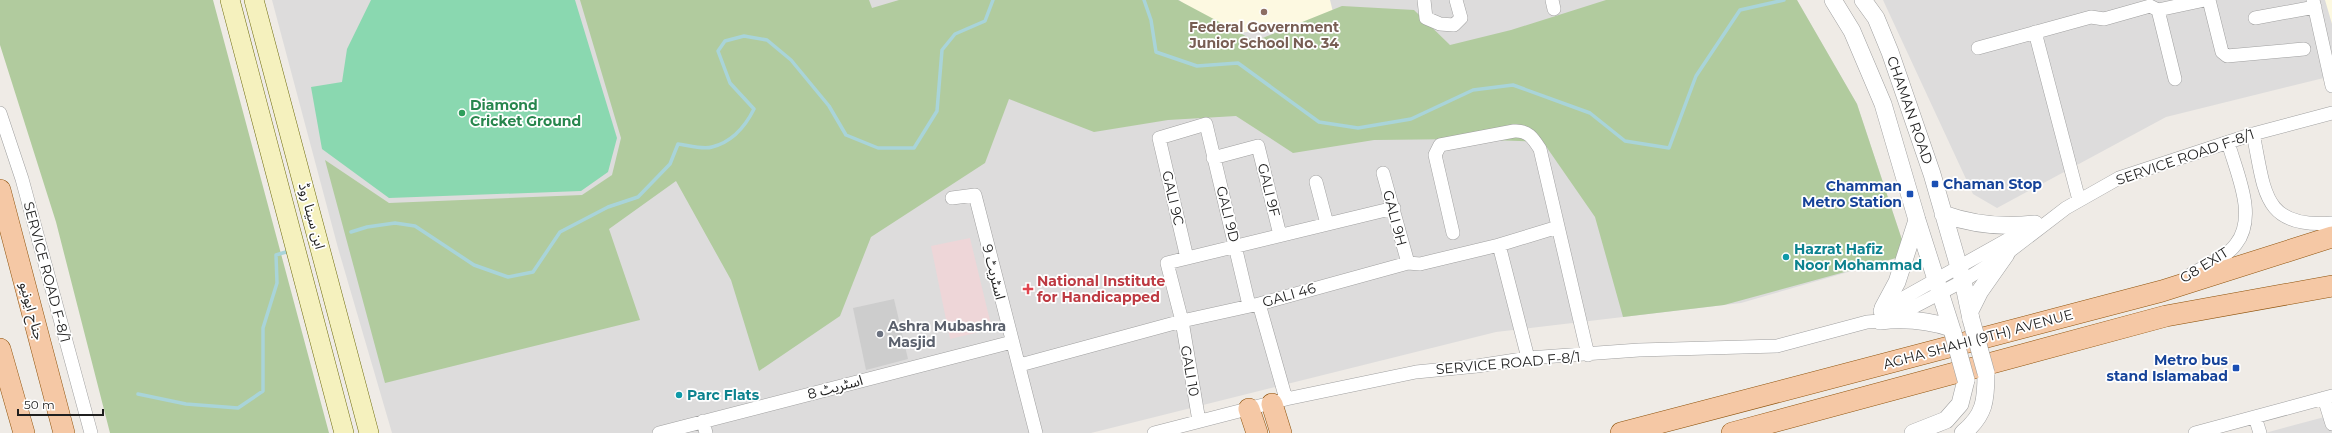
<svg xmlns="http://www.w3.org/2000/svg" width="2332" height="433" viewBox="0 0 2332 433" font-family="Montserrat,'Noto Sans Arabic',sans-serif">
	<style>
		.residential { fill: #dddcdc }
		.commercial { fill: #eed6d8 }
		.education { fill: #fdf9e1 }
		.religious { fill: #cdcdcd }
		.forest { fill: #b1cb9e }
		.pitch { fill: #8ad8b0 }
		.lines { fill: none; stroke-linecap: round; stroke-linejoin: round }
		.stream { stroke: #a9d4d9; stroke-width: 3.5 }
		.minor-casing { stroke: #a0a0a0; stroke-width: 14 }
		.tertiary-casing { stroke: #a0a0a0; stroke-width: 18 }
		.secondary-casing { stroke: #6e6c0d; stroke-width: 20 }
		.primary-casing { stroke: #8e520b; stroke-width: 22 }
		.minor { stroke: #fff; stroke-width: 13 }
		.tertiary { stroke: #fff; stroke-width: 17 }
		.secondary { stroke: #f5f1be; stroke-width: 19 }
		.primary { stroke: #f5c8a5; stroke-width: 21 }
		.tertiary-bridge-casing { stroke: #a0a0a0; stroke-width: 18; stroke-linecap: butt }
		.tertiary-bridge { stroke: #fff; stroke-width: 17 }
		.education-dot { fill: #8d6e63; stroke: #fff; stroke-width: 1.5 }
		.leisure-dot { fill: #2e9e5b; stroke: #fff; stroke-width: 1.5 }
		.transit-dot { fill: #1a4fb4; stroke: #fff; stroke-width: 1.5 }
		.culture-dot { fill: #0f9aa8; stroke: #fff; stroke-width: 1.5 }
		.health-dot { fill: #e0444e; stroke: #fff; stroke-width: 1.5 }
		.worship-dot { fill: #6b7280; stroke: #fff; stroke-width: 1.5 }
		.labels { text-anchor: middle; stroke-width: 3.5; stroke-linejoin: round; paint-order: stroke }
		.education-label { font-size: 14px; font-weight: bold; fill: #785e54; stroke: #fff }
		.leisure-label { font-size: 14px; font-weight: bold; fill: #27864d; stroke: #fff; text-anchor: start }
		.street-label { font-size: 14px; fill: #1f1f1f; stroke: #fff }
		.transit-label { font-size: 14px; font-weight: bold; fill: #164399; stroke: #fff; text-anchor: end }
		.culture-label { font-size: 14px; font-weight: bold; fill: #0d838f; stroke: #fff; text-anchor: start }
		.health-label { font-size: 14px; font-weight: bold; fill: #be3a42; stroke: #fff; text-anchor: start }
		.worship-label { font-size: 14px; font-weight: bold; fill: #5b616d; stroke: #fff; text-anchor: start }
	</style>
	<rect width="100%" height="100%" fill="#efebe6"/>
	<path class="residential" d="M272,0H1797L1857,104L1907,255L1741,303L1496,332L1091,433H392L338,248Z
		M1883,0H2332V76L2166,117L1997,208L1973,194Z
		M2332,415V433H2265Z"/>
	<path class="commercial" d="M970,238L992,329L950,339L931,246Z"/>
	<path class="education" d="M1179,0H1330L1336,24L1224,34Z
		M2325,0H2332V24Z"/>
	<path class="religious" d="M894,299L908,359L866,370L853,308Z"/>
	<path class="forest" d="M0,0H213L329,433H110L56,222L0,45Z
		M580,0H869L872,8L899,0H1178L1255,41L1342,6L1414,10L1450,45L1511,30L1606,0H1797L1857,104L1907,255L1724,305L1623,317L1595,217L1543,142L1464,139L1374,140L1293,153L1236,116L1168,120L1094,132L1009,99L985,163L871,237L840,316L759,371L731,280L676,181L609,229L640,320L385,383L325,160L389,203L582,195L612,175L621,138Z"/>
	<path class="pitch" d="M371,0H575L617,138L608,172L581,191L389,198L322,149L311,87L342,82L347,49Z"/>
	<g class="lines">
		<path class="stream" d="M1144,0L1151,20L1156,52L1197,66L1238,63L1319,122L1358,128L1411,119L1473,90L1513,85L1590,113L1625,141L1669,148L1696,76L1740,10L1784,0
			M351,232L367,227L395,223L415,226L474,265L508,277L533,272L560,232L608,207L638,197L670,164L678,144C687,145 703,150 712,147C732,142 745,127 754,109L730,83L718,51L725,41L744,36L767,40L791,60L829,106L846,135L878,148H914L937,111L942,50L955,34L985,21L993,0
			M138,394L186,404L238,408L263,391V328L277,283L276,255L286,252"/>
		<defs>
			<path id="minor" d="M1424,0L1426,18L1440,24L1454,25L1461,18L1456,0
				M1552,0L1554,9
				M2209,0L2222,52L2227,56L2304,49
				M2313,0L2332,86
				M2158,10L2175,79
				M2255,18L2315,7
				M2035,32L2079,200
				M1978,48L2091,17L2104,19L2150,6L2158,10L2205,0
				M0,113L22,179L91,433
				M2253,134C2265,189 2261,229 2332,223
				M1213,158L1258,146L1280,235
				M1383,173L1408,263
				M1316,182L1327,224
				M952,198L975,195L1036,433
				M1453,233L1435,155L1440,145L1514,131C1528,130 1533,138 1540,149L1588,355
				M1499,245L1528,358
				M1187,258L1159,138L1206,124L1249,305
				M2190,275C2205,266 2226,258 2236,244C2258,216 2236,172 2228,142
				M1259,304L1286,399
				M1880,311L2030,227
				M1020,365L1182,321L1259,304L1408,263L1420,264L1499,245L1558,227
				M2324,398L2332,424
				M2255,417L2260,433
				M703,421L706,433
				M1199,421L1182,321L1167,263L1394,208
				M659,433L1012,342
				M1154,433L1286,399L1416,372L1477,366L1528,358L1639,350L1777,346L1867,322L1880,321L1906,311L1963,281L2006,254L2066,208L2119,178L2253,134L2332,113
				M2195,433L2332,396"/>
			<path id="tertiary" d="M1833,0L1852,31L1883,104L1917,220L1953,333
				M1863,0L1876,18L1890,52L1932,174L1963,281L1971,319
				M1943,214C1974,225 2002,228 2035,224
				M1883,308L1897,282L1917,220
				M1970,311L1980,291L2006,254
				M1880,321C1906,318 1927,320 1951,328
				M1913,433L1946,420L1960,404L1966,380
				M1963,433C1985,415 1986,400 1986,373"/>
			<path id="secondary" d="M230,0L344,433
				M254,0L369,433"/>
			<path id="primary" d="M0,190L64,433
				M0,349L24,433
				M1272,404L1281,433
				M1249,409L1257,433
				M1621,433L2162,291L2332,237
				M1732,433L2166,316L2332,286"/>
		</defs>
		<use href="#minor" class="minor-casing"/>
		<use href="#tertiary" class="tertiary-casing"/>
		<use href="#secondary" class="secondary-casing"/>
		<use href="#primary" class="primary-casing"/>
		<use href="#minor" class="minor"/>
		<use href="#tertiary" class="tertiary"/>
		<use href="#secondary" class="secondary"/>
		<use href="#primary" class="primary"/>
		<defs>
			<path id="tertiary-bridge" d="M1971,319L1986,373
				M1953,333L1966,380"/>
		</defs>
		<use href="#tertiary-bridge" class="tertiary-bridge-casing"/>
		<use href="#tertiary-bridge" class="tertiary-bridge"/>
	</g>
	<circle class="education-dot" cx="1264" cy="12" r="4"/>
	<circle class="leisure-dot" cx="462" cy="113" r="4"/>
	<g class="transit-dot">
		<rect x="1931" y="180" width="8" height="8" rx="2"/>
		<rect x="1906" y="190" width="8" height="8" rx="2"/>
		<rect x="2232" y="364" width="8" height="8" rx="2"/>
	</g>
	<g class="culture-dot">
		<circle cx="1786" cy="257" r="4"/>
		<circle cx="679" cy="395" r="4"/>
	</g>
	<path class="health-dot" d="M1026 283h4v4h4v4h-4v4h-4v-4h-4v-4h4z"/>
	<circle class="worship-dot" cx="880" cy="334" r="4"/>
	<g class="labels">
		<g class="education-label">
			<text x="1264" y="32">Federal Government<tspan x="1264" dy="16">Junior School No. 34</tspan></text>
		</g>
		<g class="leisure-label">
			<text x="470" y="110">Diamond<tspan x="470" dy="16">Cricket Ground</tspan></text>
		</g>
		<g class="street-label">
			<text transform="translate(1910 110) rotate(71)" y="5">CHAMAN ROAD</text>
			<text transform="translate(2185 157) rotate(-19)" y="5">SERVICE ROAD F-8/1</text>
			<text transform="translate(1269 190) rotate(76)" y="5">GALI 9F</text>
			<text transform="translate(1173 198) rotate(77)" y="5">GALI 9C</text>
			<text transform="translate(1228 214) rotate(76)" y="5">GALI 9D</text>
			<text transform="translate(312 216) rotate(75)" y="5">ابن سینا روڈ</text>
			<text transform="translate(1395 218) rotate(75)" y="5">GALI 9H</text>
			<text transform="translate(2204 265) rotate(-32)" y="5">G8 EXIT</text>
			<text transform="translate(47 272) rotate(75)" y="5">SERVICE ROAD F-8/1</text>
			<text transform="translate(994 272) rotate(76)" y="5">اسٹریٹ 9</text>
			<text transform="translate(1289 295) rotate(-16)" y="5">GALI 46</text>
			<text transform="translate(32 311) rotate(75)" y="5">جناح ایونیو</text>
			<text transform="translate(1978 339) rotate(-15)" y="5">AGHA SHAHI (9TH) AVENUE</text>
			<text transform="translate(1508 363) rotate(-5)" y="5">SERVICE ROAD F-8/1</text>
			<text transform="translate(1190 371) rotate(80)" y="5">GALI 10</text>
			<text transform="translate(835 387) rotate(-15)" y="5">اسٹریٹ 8</text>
		</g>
		<g class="transit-label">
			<text x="1943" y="189" text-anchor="start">Chaman Stop</text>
			<text x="1902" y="191">Chamman<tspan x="1902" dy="16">Metro Station</tspan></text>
			<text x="2228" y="365">Metro bus<tspan x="2228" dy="16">stand Islamabad</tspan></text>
		</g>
		<g class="culture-label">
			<text x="1794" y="254">Hazrat Hafiz<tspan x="1794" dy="16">Noor Mohammad</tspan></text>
			<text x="687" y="400">Parc Flats</text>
		</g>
		<g class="health-label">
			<text x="1037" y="286">National Institute<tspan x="1037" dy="16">for Handicapped</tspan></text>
		</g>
		<g class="worship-label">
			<text x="888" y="331">Ashra Mubashra<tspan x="888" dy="16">Masjid</tspan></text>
		</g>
	</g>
	<path d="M18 409v6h85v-6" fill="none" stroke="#1f1f1f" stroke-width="2"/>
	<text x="24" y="409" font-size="12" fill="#1f1f1f" stroke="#ffffff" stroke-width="3" paint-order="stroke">50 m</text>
</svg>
